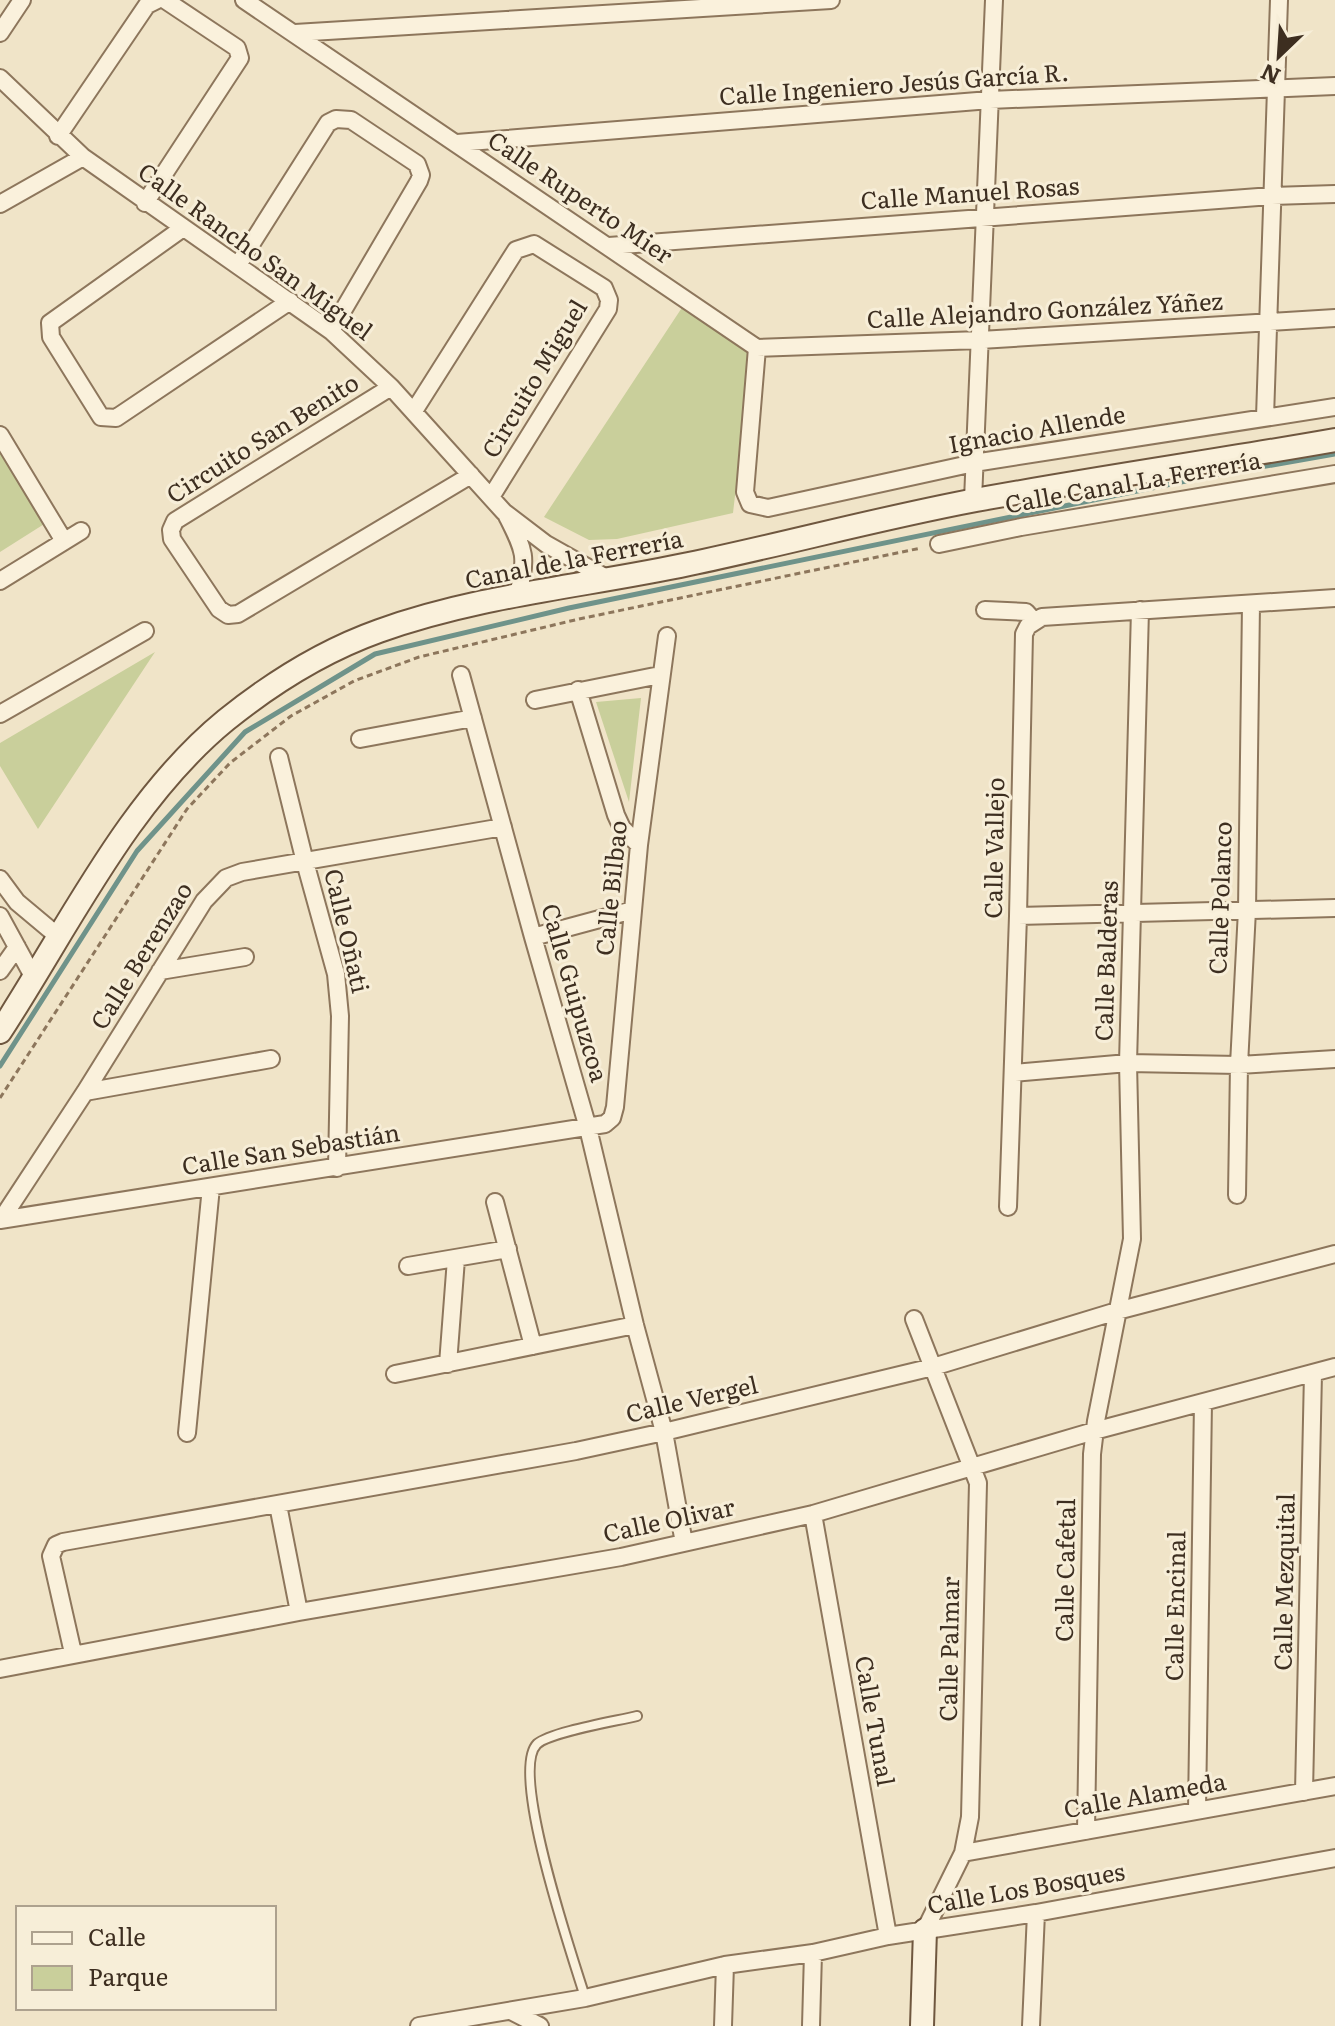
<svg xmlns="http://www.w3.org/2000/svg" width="1335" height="2026" viewBox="0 0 1335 2026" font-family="Literata,serif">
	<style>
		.green { fill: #c9cf9b }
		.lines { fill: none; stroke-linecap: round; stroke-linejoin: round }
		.stream { stroke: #6f938a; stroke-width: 5 }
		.lane-casing { stroke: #8d765c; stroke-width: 12 }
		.street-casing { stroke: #8d765c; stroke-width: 20 }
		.secondary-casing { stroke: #6f573f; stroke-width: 26 }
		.path { stroke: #8d765c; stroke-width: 3; stroke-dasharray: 6 4; stroke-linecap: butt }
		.lane { stroke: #faf1dc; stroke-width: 8 }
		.street { stroke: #faf1dc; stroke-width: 16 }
		.secondary { stroke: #faf1dc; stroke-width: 22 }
		.labels { text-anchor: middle; stroke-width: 6; stroke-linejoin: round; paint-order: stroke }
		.street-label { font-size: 24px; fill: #3d2e20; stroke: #f7eed8 }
	</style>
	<rect width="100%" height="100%" fill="#f0e4c8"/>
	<path class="green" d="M685,303L752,348L733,513L617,539L589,540L544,517Z
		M0,441L49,521L0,552Z
		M155,652L38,829L0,766V743Z
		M641,698L629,802L596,702Z"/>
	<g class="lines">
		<path class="stream" d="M0,1066L137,851L245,732L375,654L569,608L1215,475L1335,454"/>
		<defs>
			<path id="lane" d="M585,1997C573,1958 509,1772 537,1744C550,1732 617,1721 637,1716"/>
			<path id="street" d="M244,0L757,348L745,492L750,504L768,508L974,463L1335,407
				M0,33L22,0
				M295,33L831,0
				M0,78L83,157L331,331L391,387L504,512L546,544L608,579
				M58,136L147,5L157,0
				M457,143L990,100L1335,86
				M145,203L240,58L237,48L165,0
				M0,204L83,157
				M183,228L50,323L51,337L101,417L116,418L290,301
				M609,246L1272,196L1335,194
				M238,265L328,123L336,119L351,120L417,164L421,175L419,181L331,331
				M757,348L980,340L1335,318
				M391,387L175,521L171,530L172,539L219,609L228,615L238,614L471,475
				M414,411L516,250L534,244L604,288L609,300L608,309L491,497
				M1265,417L1279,0
				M0,435L64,541
				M973,500L994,0
				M507,516C524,550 528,556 518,594
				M939,544L1021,527L1335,474
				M0,581L81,531
				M985,610L1026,612L1034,621
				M461,675L533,937L588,1128L635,1325L664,1432L684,1543
				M578,690L616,815L622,828L639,845
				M535,700L660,675
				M0,714L145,631
				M360,739L473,718
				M279,757L305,862L336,974L340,1016L337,1168
				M0,879L17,902L60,938
				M0,916L35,980
				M1018,916L1335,908
				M533,937L633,910
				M0,971L17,947
				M160,971L245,957
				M1013,1073L1128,1063L1239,1065L1335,1059
				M85,1092L271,1059
				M1237,1195L1239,1065L1247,910L1251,604
				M495,1202L533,1346
				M1008,1207L1018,916L1024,634L1028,626L1042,617L1335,598
				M0,1220L605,1124L612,1118L615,1107L639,845L667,636
				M1,1220L85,1092L204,901L226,878L242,872L503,827
				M408,1266L508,1249
				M914,1319L978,1483L970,1817L963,1853L925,1930
				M448,1364L456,1259
				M395,1374L635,1325
				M187,1433L211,1187
				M278,1505L299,1612
				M813,1514L888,1936
				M73,1653L51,1556L56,1545L63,1542L576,1451L664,1432L933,1367L1117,1311L1335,1254
				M0,1669L299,1612L621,1557L813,1514L1094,1431L1335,1367
				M1304,1792L1313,1373
				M1197,1810L1203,1402
				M1086,1831L1092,1454L1096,1421L1132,1239L1128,1063L1140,610
				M963,1853L1335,1786
				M511,2011L540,2026
				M419,2026L585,1998L725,1965L813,1953L888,1936L1036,1913L1335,1858
				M723,2026L725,1965
				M811,2026L813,1953
				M1031,2026L1036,1913"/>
			<path id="secondary" d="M0,1032C68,928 128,800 226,720C272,683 323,651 379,631C479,595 586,586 689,564C785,544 880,518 976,500C1095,478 1216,461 1335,440
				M922,2026L925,1930"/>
		</defs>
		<use href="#lane" class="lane-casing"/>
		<use href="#street" class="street-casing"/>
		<use href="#secondary" class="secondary-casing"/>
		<path class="path" d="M0,1098L187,809L230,763L291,716L354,681L419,657L579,619L921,548"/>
		<use href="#lane" class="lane"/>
		<use href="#street" class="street"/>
		<use href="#secondary" class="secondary"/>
	</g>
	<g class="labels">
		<g class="street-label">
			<text transform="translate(894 85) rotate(-4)" y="8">Calle Ingeniero Jesús García R.</text>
			<text transform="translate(970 194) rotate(-4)" y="8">Calle Manuel Rosas</text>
			<text transform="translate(580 198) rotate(34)" y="8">Calle Ruperto Mier</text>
			<text transform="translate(255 252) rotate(36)" y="8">Calle Rancho San Miguel</text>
			<text transform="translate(1045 311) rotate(-3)" y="8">Calle Alejandro González Yáñez</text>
			<text transform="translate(535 379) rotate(-59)" y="8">Circuito Miguel</text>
			<text transform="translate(1037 430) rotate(-10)" y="8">Ignacio Allende</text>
			<text transform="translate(263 439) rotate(-32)" y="8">Circuito San Benito</text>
			<text transform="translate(1133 483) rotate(-10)" y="8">Calle Canal La Ferrería</text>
			<text transform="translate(574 560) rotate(-11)" y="8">Canal de la Ferrería</text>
			<text transform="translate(995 848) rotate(-89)" y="8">Calle Vallejo</text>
			<text transform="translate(612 888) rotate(-84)" y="8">Calle Bilbao</text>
			<text transform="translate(1221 898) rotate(-88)" y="8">Calle Polanco</text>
			<text transform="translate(346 931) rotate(77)" y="8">Calle Oñati</text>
			<text transform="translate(142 956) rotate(-58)" y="8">Calle Berenzao</text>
			<text transform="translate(1107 961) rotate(-88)" y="8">Calle Balderas</text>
			<text transform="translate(574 993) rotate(74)" y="8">Calle Guipuzcoa</text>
			<text transform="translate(291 1150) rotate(-9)" y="8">Calle San Sebastián</text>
			<text transform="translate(692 1400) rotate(-13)" y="8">Calle Vergel</text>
			<text transform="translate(669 1521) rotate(-12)" y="8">Calle Olivar</text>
			<text transform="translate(1066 1570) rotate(-89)" y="8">Calle Cafetal</text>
			<text transform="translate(1285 1582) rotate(-89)" y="8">Calle Mezquital</text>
			<text transform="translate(1176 1606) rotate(-89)" y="8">Calle Encinal</text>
			<text transform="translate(950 1649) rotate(-89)" y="8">Calle Palmar</text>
			<text transform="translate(874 1721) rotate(80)" y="8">Calle Tunal</text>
			<text transform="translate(1145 1796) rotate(-10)" y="8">Calle Alameda</text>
			<text transform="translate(1026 1889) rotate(-10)" y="8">Calle Los Bosques</text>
		</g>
	</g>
	<rect x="16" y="1906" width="260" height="104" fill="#f7eed8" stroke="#ada18e" stroke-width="2"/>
	<rect x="32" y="1932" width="40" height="12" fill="#faf1dc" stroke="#ada18e" stroke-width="2"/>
	<text x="88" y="1946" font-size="24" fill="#3d2e20">Calle</text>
	<rect x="32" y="1966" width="40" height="24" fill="#c9cf9b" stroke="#ada18e" stroke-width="2"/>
	<text x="88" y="1986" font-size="24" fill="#3d2e20">Parque</text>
	<g transform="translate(1279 56) rotate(205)" stroke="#f7eed8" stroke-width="6" paint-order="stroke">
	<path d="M0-6L14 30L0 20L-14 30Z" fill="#3d2e20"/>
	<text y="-12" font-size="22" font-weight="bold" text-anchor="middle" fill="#3d2e20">N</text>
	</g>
</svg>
